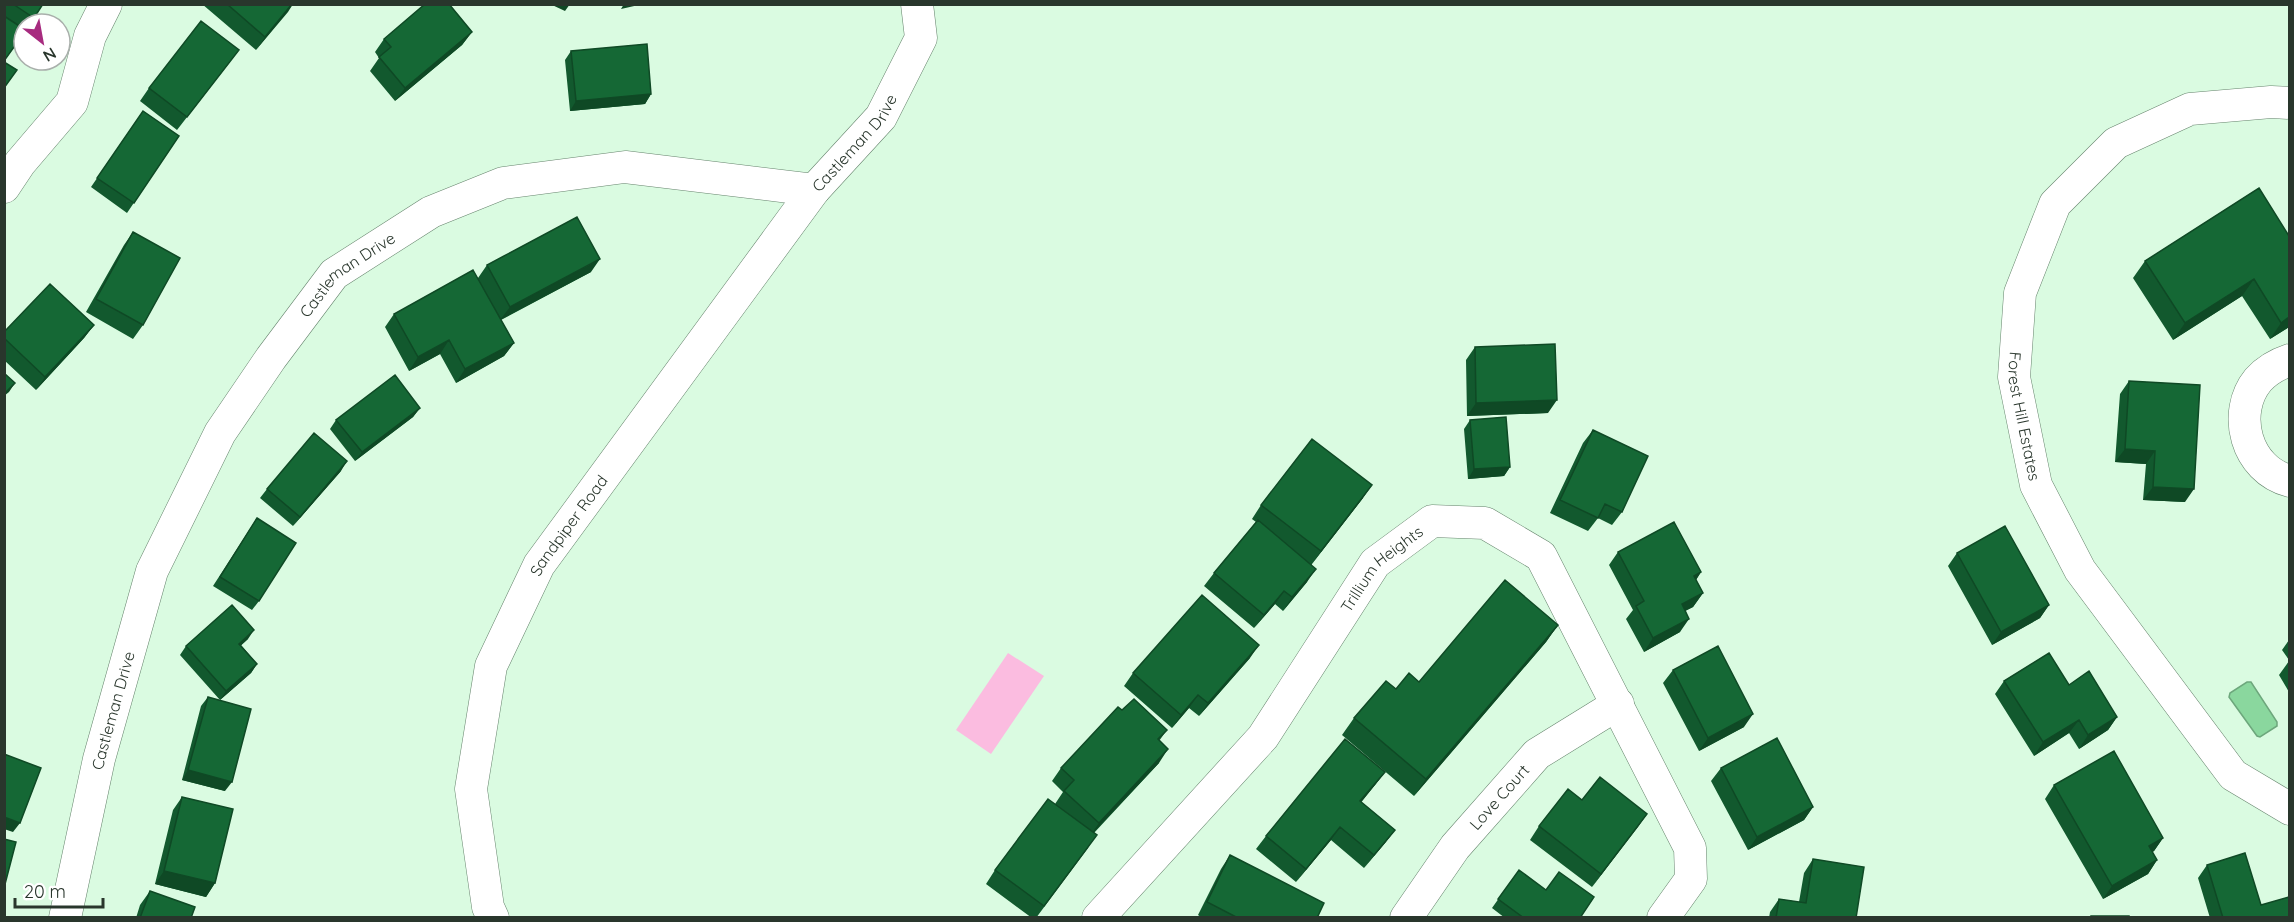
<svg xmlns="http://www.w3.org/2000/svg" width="2294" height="922" viewBox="0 0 2294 922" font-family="Quicksand,sans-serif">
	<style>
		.green { fill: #fbbce0 }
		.water { fill: #8ad79e; stroke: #6da77c; stroke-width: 1.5 }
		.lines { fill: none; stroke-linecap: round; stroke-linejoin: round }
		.minor-casing { stroke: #66846d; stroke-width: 33 }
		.minor { stroke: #fff; stroke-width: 32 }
		.wall { fill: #12592e }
		.shaded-wall { fill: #0f4925 }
		.building { fill: #156835; stroke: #0f4925; stroke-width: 1.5 }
		.labels { text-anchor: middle; stroke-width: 6; stroke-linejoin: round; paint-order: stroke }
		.street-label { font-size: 16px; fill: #29362c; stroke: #fff }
	</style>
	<rect width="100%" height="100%" fill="#dafbe1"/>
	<path class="green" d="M1008,653L1044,676L991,754L956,730Z"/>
	<path class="water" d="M2247,682H2251L2277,722V726L2260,737L2257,736L2229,697L2230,693Z"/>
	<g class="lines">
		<defs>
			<g id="minor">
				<path id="s1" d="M2290,103L2271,102L2190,109L2116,143L2055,204L2020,293L2014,377L2036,485L2080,570L2233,775L2290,809"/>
				<path d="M4,187L20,163L72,102L90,36L106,4"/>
				<path d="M2290,360C2278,364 2267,370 2258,380C2231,413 2246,470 2290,481"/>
				<path id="s2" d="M65,918L99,759L152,571L220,433L271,358L334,274L431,212L503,183L625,167L814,190L881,117L921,38L917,4"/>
				<path id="s3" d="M493,918L488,907L471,789L491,666L539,565L814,190"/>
				<path id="s4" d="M1098,918L1263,737L1375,563L1432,521L1485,523L1541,556L1690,848L1691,879L1663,918"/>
				<path id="s5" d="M1406,918L1455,847L1537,754L1618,704"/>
			</g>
		</defs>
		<use href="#minor" class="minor-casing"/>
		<use href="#minor" class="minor"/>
	</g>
	<path class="wall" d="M4,4H43L30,24H24V33L4,61Z
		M202,4H293L256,50Z
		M472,32L462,45L395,101L370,71L379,58L375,52L384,39Z
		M571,51L651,94L645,104L570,111L565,60Z
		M229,63L177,130L140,101L149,88Z
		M143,111L179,136L127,213L91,187Z
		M2259,188L2289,327L2270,339L2242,296L2173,340L2133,278L2145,261Z
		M133,232L143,325L133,339L86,312L124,245Z
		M487,265L591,272L501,320L514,343L504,356L456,383L440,354L409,371L385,327L394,314L478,278Z
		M94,325L84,338L36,390L4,360V332Z
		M1475,347L1548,413L1467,416L1466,360Z
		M2129,381L2185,502L2143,500L2146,464L2115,462L2120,394Z
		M420,408L413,417L355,461L330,429L336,420Z
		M1470,420L1510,467L1504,476L1468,479L1464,429Z
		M1593,430L1622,512L1612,525L1598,518L1588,531L1550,513L1583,443Z
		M341,471L293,526L260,498L267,489Z
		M1363,498L1312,564L1307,582L1283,611L1275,604L1254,628L1204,586L1214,573L1256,522L1252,519L1261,505Z
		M257,518L259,601L252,610L213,586Z
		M1618,552L1701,572L1696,580L1703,593L1693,607L1685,611L1680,632L1644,652L1626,619L1633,610L1609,565Z
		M1957,553L2049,605L2040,618L1992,645L1948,566Z
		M1558,625L1546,642L1414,796L1342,735L1354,718L1396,689L1419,682Z
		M248,639L241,645L257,664L251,673L220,700L180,655L186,646Z
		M2289,640V660L2282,650Z
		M1250,658L1199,716L1189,708L1172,728L1124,686L1133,673Z
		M2289,661V692L2279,675Z
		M1673,670L1744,727L1699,751L1663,683Z
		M2004,681L2069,685L2117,717L2108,730L2079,749L2069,733L2034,756L1995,694Z
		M208,697L225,791L182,780L201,706Z
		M1122,710L1167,730L1159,741V763L1094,833L1088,848L1036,918H1032L986,884L995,870L1055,804L1063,792L1052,781L1061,768Z
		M1721,768L1813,807L1804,820L1748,850L1711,781Z
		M1385,772L1375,785L1361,802L1395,830L1385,843L1364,868L1331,840L1296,882L1256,849L1266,836Z
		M2054,785L2163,838L2154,851L2152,852L2157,860L2148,874L2103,899L2045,799Z
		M182,797L215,883L206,897L155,884L173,810Z
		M1582,800L1647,814L1592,887L1530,840L1539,826Z
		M1230,855L1317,918H1202L1198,915L1221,869Z
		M1813,859L1856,918H1769L1770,912L1779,899L1799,902L1804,873Z
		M2207,865L2261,905L2289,918H2210L2198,878Z
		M1519,870L1580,918H1505L1492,908Z
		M150,891L191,918H136L140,905Z"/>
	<path class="shaded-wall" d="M292,4H293L288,12L256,50L265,37Z
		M550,4H570L565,11Z
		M624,4H643L621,9Z
		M472,32L462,45L395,101L405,88Z
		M651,94L645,104L570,111L576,101Z
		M600,259L591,272L500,320L510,307Z
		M2254,279L2242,296L2173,340L2185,323Z
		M2289,317V327L2270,339L2281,323Z
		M94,325L84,338L36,390L45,377Z
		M449,340L440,354L409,371L418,357Z
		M514,343L504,356L456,383L465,369Z
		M15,383L9,392L4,396V394Z
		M1557,400L1548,413L1467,416L1476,403Z
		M420,408L413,417L355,461L362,452Z
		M2125,449L2155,451L2146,464L2115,462Z
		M347,461L341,471L293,526L300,517Z
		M1510,467L1504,476L1468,479L1474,469Z
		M1372,485L1363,498L1311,565L1321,551Z
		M2153,487L2194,489L2185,502L2143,500Z
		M1316,569L1307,582L1283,611L1292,597Z
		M1701,572L1692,586L1694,576Z
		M1284,591L1275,604L1254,628L1264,615Z
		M1703,593L1693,607L1673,617L1682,604Z
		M2049,605L2040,618L1992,645L2001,632Z
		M1689,619L1680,632L1644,652L1653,638Z
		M1558,625L1546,642L1414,796L1426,779Z
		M254,630L248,639L233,653L239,644Z
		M1259,645L1250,658L1199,716L1208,703Z
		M257,664L251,673L220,700L226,691Z
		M1198,695L1189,708L1172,728L1181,715Z
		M1753,714L1744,727L1699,751L1708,738Z
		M2117,717L2108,730L2079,749L2088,735Z
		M2079,720L2069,733L2034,756L2043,742Z
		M1168,749L1159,763L1090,836L1099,823Z
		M188,770L232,782L225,791L182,780Z
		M1385,772L1375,785L1351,815L1360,801Z
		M1813,807L1804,820L1748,850L1757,837Z
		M1647,814L1638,827L1592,887L1601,874Z
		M4,817L20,823L13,832L4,829Z
		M1340,827L1331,840L1296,882L1306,869Z
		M1395,830L1385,843L1364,868L1374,855Z
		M2163,838L2154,851L2140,860L2149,846Z
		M2157,860L2148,874L2103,899L2112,886Z
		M164,871L215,883L206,897L155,884Z"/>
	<path class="building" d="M13,4H43L34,18Z
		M227,4H292L265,37Z
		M425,4H449L472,32L405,88L379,57L391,47L384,39Z
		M4,16L24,29V33L4,61Z
		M201,21L239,50L187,117L149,88Z
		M647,44L651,94L576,101L571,51Z
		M4,62L17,70L4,88Z
		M143,111L179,136L134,203L97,178Z
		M2259,188L2289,236V317L2281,323L2254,279L2185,323L2145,261Z
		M577,217L600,259L510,307L487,265Z
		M133,232L180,258L143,325L96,299Z
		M473,270L514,343L465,369L449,340L418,357L394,314Z
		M50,284L94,325L45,377L4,338V332Z
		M1555,344L1557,400L1476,403L1475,347Z
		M4,373L15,383L4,394Z
		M395,375L420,408L362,452L336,420Z
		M2129,381L2200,385L2194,489L2153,487L2155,451L2125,449Z
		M1506,417L1510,467L1474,469L1470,420Z
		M1593,430L1648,456L1622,512L1605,504L1598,518L1560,500Z
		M314,433L347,461L300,517L267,489Z
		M1312,439L1372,485L1321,551L1261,505Z
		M257,518L296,543L259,601L220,577Z
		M1258,520L1316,569L1292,597L1284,591L1264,615L1214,573Z
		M1674,522L1701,572L1694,576L1703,593L1682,604L1689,619L1653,638L1636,606L1644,601L1618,552Z
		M2005,526L2049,605L2001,632L1957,553Z
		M1505,580L1558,625L1426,779L1354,718L1386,681L1396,689L1409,673L1419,682Z
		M1202,595L1259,645L1208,703L1198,695L1181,715L1133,673Z
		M232,605L254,630L239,644L257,664L226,691L186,646Z
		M1718,646L1753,714L1708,738L1673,670Z
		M2049,653L2069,685L2089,671L2117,717L2088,735L2079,720L2043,742L2004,681Z
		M208,697L251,709L232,782L188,770Z
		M1134,699L1167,730L1158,739L1168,749L1099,823L1064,791L1074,780L1061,768L1118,707L1122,710Z
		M1777,738L1813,807L1757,837L1721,768Z
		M1345,739L1385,772L1360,801L1395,830L1374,855L1340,827L1306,869L1266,836Z
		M2114,751L2163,838L2149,846L2157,860L2112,886L2054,785Z
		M4,754L41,768L20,823L4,817Z
		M1600,777L1647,814L1601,874L1539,826L1568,789L1582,800Z
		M182,797L233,809L215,883L164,871Z
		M1048,799L1097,835L1044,906L995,870Z
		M4,839L16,842L4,888Z
		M2245,853L2261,905L2289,897V918H2223L2207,865Z
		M1230,855L1324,903L1317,918H1238L1207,902Z
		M1813,859L1864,867L1856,918H1776L1779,899L1806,903Z
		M1519,870L1546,890L1559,872L1594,897L1580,918H1524L1498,899Z
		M150,891L195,907L191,918H140Z
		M2091,916H2129V918H2091Z"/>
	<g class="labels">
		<g class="street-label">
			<text dy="6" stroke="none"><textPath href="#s2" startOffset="1276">Castleman Drive</textPath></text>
			<text dy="6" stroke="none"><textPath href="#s2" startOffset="717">Castleman Drive</textPath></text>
			<text dy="6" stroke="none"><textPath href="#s1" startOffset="488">Forest Hill Estates</textPath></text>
			<text dy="6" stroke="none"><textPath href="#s3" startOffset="417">Sandpiper Road</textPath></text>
			<text dy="6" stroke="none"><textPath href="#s4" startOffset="452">Trillium Heights</textPath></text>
			<text dy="6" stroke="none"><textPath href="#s2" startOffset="213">Castleman Drive</textPath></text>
			<text dy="6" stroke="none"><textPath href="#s5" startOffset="153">Love Court</textPath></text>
		</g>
	</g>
	<rect width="2294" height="922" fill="none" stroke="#29362c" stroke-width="12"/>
	<g transform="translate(42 42) rotate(149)"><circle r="28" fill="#ffffff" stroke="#a9afab" stroke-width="1.5"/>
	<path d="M0-4.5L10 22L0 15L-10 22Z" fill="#a72b7f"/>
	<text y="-9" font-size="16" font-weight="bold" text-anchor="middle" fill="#29362c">N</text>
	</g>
	<path d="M15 898v9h88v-9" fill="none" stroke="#29362c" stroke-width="3"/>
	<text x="24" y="898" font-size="18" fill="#29362c" stroke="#ffffff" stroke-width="4.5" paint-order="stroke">20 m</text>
</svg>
